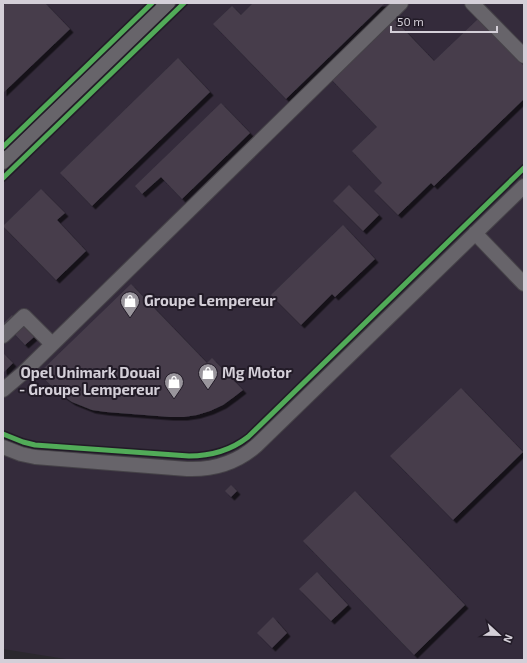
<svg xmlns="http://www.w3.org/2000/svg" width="527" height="663" viewBox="0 0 527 663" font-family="'Exo 2',sans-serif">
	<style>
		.built { fill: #342b3b }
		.building { fill: #463e4b; filter: url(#shadow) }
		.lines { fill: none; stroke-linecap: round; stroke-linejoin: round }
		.minor-casing { stroke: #464348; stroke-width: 16 }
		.minor { stroke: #67646a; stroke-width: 14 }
		.cycleway-casing { stroke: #221b27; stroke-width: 8 }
		.cycleway { stroke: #51ab58; stroke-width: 5 }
		.labels { text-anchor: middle; stroke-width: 4; stroke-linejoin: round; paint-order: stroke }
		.poi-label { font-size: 15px; font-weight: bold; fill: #d4cfd8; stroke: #221b27; text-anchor: start }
	</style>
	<defs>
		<filter id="shadow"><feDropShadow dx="3.5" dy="3.5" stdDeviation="0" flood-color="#0009"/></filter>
	</defs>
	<rect width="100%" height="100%" fill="#2b282e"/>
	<path class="built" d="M3,3H524V660H72L3,649Z"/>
	<path class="building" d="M6,3H45L70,29L3,93V6Z
		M253,3H385L286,99L213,24L232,6L241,15Z
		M392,17L434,61L478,19L524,66V99L434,186L431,183L398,215L374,191L382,183L352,151L377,127L329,77Z
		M178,58L210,92L92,206L60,173Z
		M221,103L250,133L182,199L161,177L142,194L135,186Z
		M349,185L379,215L363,231L333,201Z
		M41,189L65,213L57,220L86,251L56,280L3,226Z
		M343,225L375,259L335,297L332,294L301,325L271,295Z
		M131,284L207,363L212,358L243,390L234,397L223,405L210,411L197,415L184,417H170L106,412L92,410L72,402L56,391L39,373Z
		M12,315L34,337L25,345L4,323Z
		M3,353L13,363L4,372L3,370Z
		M461,388L523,452L453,520L390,456Z
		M231,485L237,491L231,497L225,491Z
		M355,491L465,605L414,655L303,541Z
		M317,572L348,605L331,621L299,589Z
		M273,617L287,633L272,648L257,633Z"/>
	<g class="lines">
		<defs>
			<path id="minor" d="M472,3L524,56
				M3,162L168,3
				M475,233L524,284
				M3,336L24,316L52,344
				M3,390L23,373L401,3
				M3,447L21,454L35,457L187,469C213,470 237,463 257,445L524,186"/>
		</defs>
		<use href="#minor" class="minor-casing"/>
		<use href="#minor" class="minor"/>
		<defs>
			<path id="cycleway" d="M3,147L152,3
				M3,178L184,3
				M3,434L23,442L35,445L189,456C211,456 230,451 248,437L524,168"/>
		</defs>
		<use href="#cycleway" class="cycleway-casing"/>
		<use href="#cycleway" class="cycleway"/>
	</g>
	<defs>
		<symbol id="shop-pin" viewBox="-11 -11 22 30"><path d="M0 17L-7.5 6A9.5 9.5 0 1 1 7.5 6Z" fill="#99959c" stroke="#221b27"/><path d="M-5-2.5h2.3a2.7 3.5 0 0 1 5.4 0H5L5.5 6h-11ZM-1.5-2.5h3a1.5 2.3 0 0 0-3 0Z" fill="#fff"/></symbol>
	</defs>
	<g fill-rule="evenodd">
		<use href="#shop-pin" x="119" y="290" width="22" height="30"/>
		<use href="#shop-pin" x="197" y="362" width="22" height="30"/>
		<use href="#shop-pin" x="163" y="371" width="22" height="30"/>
	</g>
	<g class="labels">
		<g class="poi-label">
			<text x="144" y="306">Groupe Lempereur</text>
			<text x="160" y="378" text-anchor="end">Opel Unimark Douai<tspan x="160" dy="17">- Groupe Lempereur</tspan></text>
			<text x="222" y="378">Mg Motor</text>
		</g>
	</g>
	<rect width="527" height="663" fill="none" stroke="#d4cfd8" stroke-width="8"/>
	<g transform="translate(499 635) rotate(112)" stroke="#221b27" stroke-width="3" paint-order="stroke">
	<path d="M0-3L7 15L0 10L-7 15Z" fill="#d4cfd8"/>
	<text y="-6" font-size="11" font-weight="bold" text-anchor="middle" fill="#d4cfd8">N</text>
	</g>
	<path d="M391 26v6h106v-6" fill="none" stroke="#d4cfd8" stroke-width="2"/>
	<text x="397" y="26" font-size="12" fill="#d4cfd8" stroke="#221b27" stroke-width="3" paint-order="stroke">50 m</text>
</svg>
